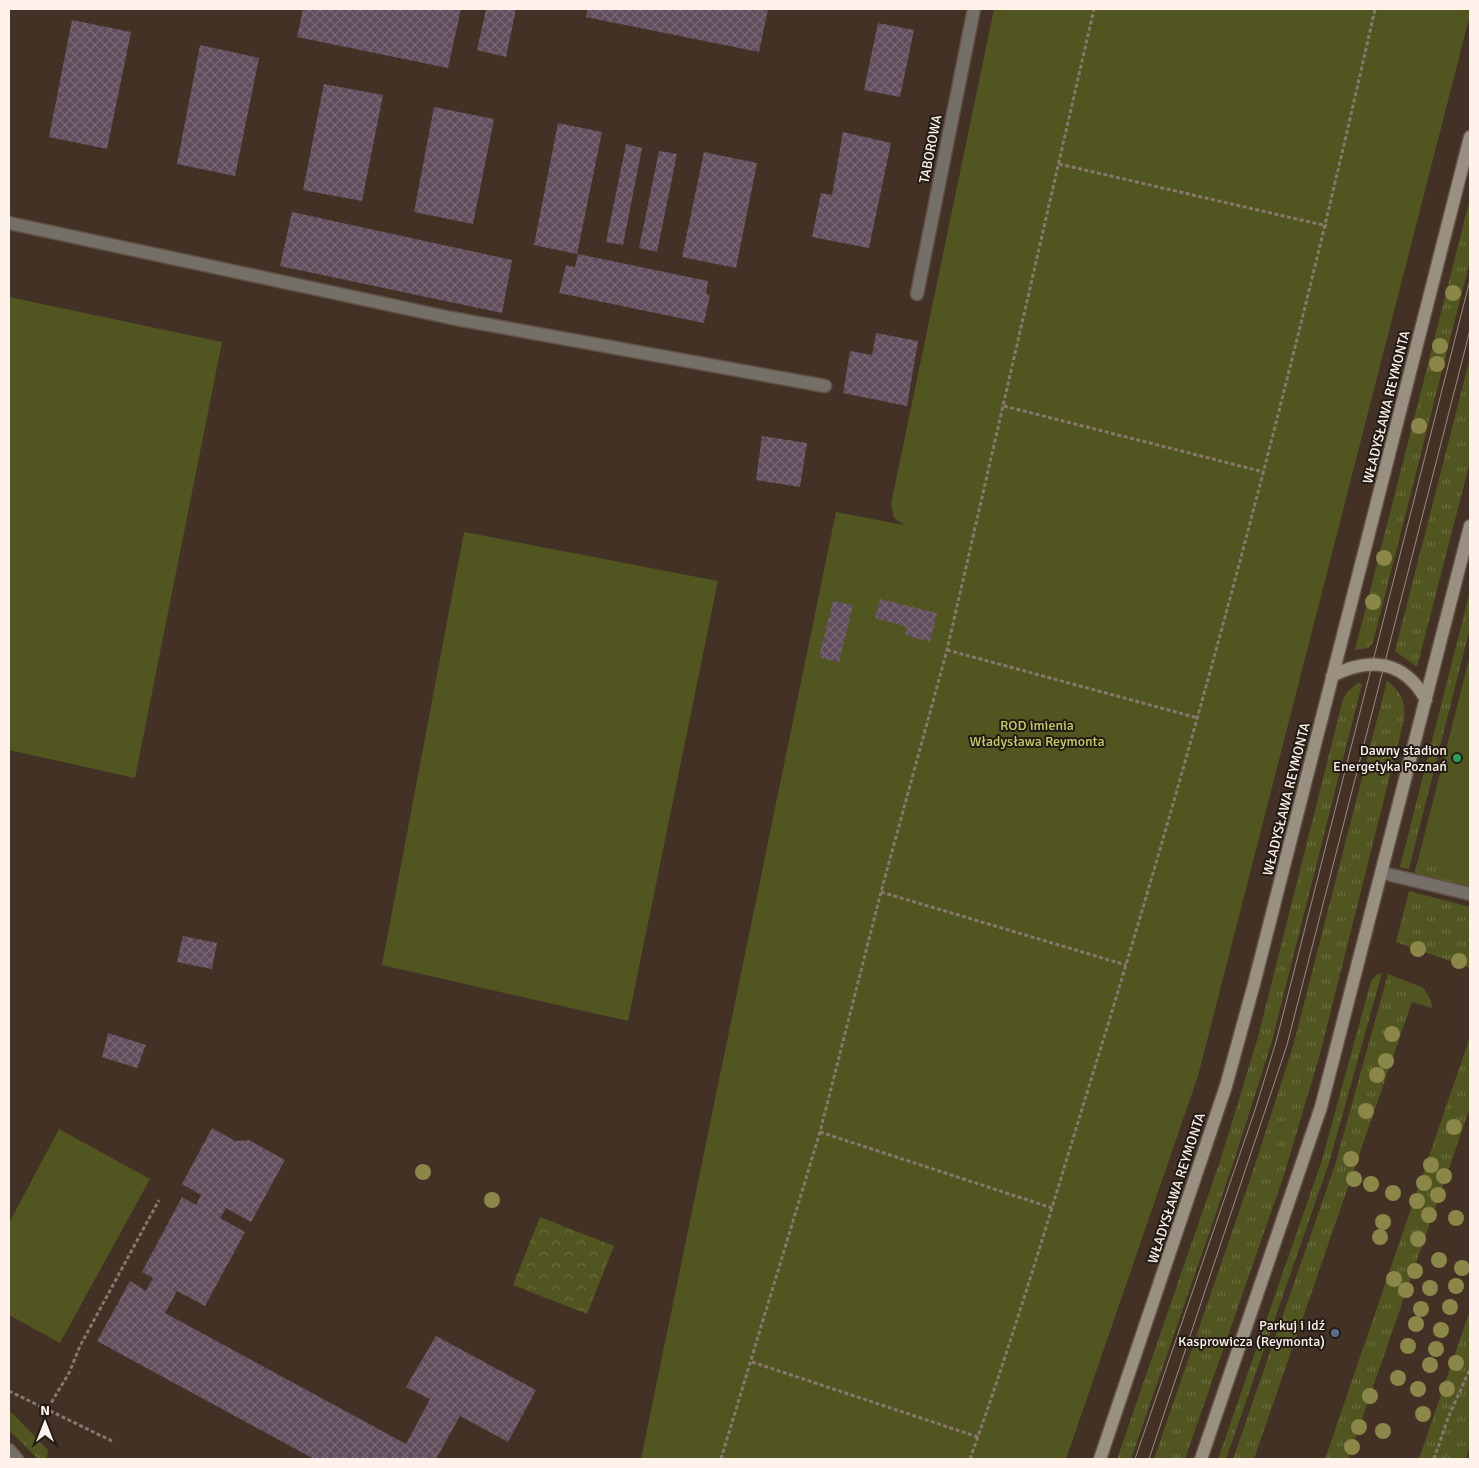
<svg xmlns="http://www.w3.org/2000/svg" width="1479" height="1468" viewBox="0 0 1479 1468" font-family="Signika,sans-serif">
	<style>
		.grass { fill: url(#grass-tufts) }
		.park { fill: url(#park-crowns) }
		.garden { fill: #515520 }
		.building { fill: url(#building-cross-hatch) }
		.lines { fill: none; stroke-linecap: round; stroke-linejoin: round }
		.pedestrian-casing { stroke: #615045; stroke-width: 15 }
		.minor-casing { stroke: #615045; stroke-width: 15 }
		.tertiary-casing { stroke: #615045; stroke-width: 15 }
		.secondary-casing { stroke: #615045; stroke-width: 15 }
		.path { stroke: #87776d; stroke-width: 3; stroke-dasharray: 4 2.5; stroke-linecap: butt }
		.pedestrian { stroke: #757067; stroke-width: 12 }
		.minor { stroke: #757067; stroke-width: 12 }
		.tertiary { stroke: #757067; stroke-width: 12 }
		.secondary { stroke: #999082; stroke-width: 12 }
		.tram { stroke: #9a8a80; stroke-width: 1 }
		.tree { fill: #8b8748 }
		.leisure-dot { fill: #2e9e5b; stroke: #231b15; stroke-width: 2 }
		.service-dot { fill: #5c6f8a; stroke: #231b15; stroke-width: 2 }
		.labels { text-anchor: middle; stroke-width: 4; stroke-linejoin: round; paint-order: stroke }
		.street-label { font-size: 14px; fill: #fef2ea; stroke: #231b15 }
		.park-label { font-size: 14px; fill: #c6ce64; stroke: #231b15 }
		.poi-label { font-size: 14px; fill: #fef2ea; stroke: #231b15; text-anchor: end }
	</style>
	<defs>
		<pattern id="grass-tufts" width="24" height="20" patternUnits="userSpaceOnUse" patternTransform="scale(1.25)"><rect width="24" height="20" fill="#515520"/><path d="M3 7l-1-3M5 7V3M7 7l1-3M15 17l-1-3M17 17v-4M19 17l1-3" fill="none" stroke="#6b6e41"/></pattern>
		<pattern id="park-crowns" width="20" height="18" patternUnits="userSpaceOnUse" patternTransform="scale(1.25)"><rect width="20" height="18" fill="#515520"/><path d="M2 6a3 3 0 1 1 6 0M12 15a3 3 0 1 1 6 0" fill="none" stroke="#6b6e41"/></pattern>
		<pattern id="building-cross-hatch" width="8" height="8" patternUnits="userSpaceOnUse" patternTransform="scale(1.25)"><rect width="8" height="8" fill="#614e5d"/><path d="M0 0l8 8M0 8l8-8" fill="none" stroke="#796874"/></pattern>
	</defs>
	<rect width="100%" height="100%" fill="#433125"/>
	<path class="grass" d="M1470,199V261L1373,642L1369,648L1355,650Z
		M1470,358V462L1417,667L1395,651Z
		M1470,591V628L1409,869L1400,867Z
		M1387,681C1402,692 1406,703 1404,720L1320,1054L1284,1175L1185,1459H1154L1255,1165L1293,1046Z
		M1358,683L1362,684L1272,1041L1234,1161L1131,1459H1117L1221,1158L1258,1037L1343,699L1347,692Z
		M1418,860L1470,874V888L1414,874Z
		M1409,891L1470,907V968L1396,942Z
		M1382,973L1329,1163L1226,1459H1218L1322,1160L1371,981L1377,974Z
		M1388,974L1424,988L1431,1001L1432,1008L1412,1002L1254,1459H1233L1335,1165Z
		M1470,1037V1108L1348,1459H1325Z
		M1470,1310V1446L1466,1459H1419Z
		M9,1410L48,1450L47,1459H38L9,1430Z"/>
	<path class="park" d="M540,1217L614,1246L587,1314L513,1285Z"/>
	<path class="garden" d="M994,9H1470V15L1198,1076L1066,1459H641L836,512L904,525L894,518L891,504Z
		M9,297L222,342L135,778L9,750Z
		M464,532L718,581L628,1021L382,965Z
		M1470,655V874L1418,860Z
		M59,1129L150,1179L60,1343L9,1315V1223Z"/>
	<path class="building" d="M303,9H461L448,68L297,37Z
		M486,9H516L506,57L477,50Z
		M588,9H768L759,52L586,17Z
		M72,20L131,32L107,149L49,137Z
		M878,23L914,30L900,97L864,90Z
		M200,45L259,58L235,176L177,164Z
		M324,84L383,95L362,201L303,190Z
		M434,107L494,119L473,224L414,212Z
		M558,123L602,132L577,254L534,245Z
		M843,132L891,143L869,248L812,237L821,193L832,195Z
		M626,144L642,148L623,245L606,242Z
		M659,151L677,154L657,252L639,248Z
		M704,152L757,163L736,268L682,257Z
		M292,212L512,260L502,313L280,266Z
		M578,254L708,281L706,294L710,295L704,323L559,293L566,265L575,267Z
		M876,333L918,341L907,406L843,393L850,351L872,355Z
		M762,436L807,443L800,487L756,480Z
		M880,599L937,613L930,642L905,635L907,627L875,618Z
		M833,601L853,605L839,662L819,657Z
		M183,936L217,943L212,969L177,962Z
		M108,1033L146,1045L137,1068L102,1057Z
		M212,1128L235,1141L249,1140L285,1160L251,1222L226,1208L220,1218L245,1232L205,1306L177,1291L165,1313L406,1444L430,1399L406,1387L436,1336L536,1390L508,1442L460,1416L436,1459H314L97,1341L130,1281L146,1291L153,1278L142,1272L182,1197L196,1205L201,1195L182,1184Z"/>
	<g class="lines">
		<defs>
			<path id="pedestrian" d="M1383,873L1470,894"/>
			<path id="minor" d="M9,223L451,318L825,386
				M917,294L974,9"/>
			<path id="tertiary" d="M9,1450L17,1459"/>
			<path id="secondary" d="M1332,676C1370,656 1405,661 1426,700
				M1100,1459L1226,1086L1254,984L1470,137
				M1201,1459L1321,1107L1470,526"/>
		</defs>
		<use href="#pedestrian" class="pedestrian-casing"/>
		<use href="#minor" class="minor-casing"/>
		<use href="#tertiary" class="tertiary-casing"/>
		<use href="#secondary" class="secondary-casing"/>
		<path class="path" d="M1059,164L1327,226
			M1004,406L1264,472
			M947,650L1198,718
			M881,892L1126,965
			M820,1132L1052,1208
			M752,1362L978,1437
			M9,1391L112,1441
			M48,1408L69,1373L80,1346L159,1200
			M721,1459L820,1132L881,892L947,650L1094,9
			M970,1459C1016,1331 1054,1200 1094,1070C1202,720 1295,366 1375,9
			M1434,1459L1448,1418L1470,1369"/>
		<use href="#pedestrian" class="pedestrian"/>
		<use href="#minor" class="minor"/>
		<use href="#tertiary" class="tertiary"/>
		<use href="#secondary" class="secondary"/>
		<path class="tram" d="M1135,1459L1255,1110L1276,1042L1470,280
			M1149,1459L1287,1045L1470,330"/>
	</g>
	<g class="tree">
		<circle cx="1453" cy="293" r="8"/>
		<circle cx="1440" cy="346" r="8"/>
		<circle cx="1437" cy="364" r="8"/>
		<circle cx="1419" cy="426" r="8"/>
		<circle cx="1384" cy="558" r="8"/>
		<circle cx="1373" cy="602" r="8"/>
		<circle cx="1418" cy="949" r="8"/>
		<circle cx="1459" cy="961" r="8"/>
		<circle cx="1392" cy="1034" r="8"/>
		<circle cx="1386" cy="1061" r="8"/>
		<circle cx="1377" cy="1075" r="8"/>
		<circle cx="1366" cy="1111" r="8"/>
		<circle cx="1454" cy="1127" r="8"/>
		<circle cx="1351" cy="1159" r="8"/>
		<circle cx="1431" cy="1165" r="8"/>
		<circle cx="423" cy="1172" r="8"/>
		<circle cx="1444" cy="1176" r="8"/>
		<circle cx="1354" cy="1179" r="8"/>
		<circle cx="1424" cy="1183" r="8"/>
		<circle cx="1371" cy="1184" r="8"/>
		<circle cx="1393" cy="1193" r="8"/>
		<circle cx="1438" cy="1195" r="8"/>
		<circle cx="492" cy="1200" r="8"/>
		<circle cx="1417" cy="1201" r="8"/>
		<circle cx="1429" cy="1215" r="8"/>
		<circle cx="1456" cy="1218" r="8"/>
		<circle cx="1383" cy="1222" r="8"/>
		<circle cx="1380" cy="1237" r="8"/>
		<circle cx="1418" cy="1239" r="8"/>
		<circle cx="1439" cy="1260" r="8"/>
		<circle cx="1462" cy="1268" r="8"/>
		<circle cx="1415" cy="1271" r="8"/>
		<circle cx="1394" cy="1279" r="8"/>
		<circle cx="1456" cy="1286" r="8"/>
		<circle cx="1430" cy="1288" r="8"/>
		<circle cx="1406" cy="1290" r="8"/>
		<circle cx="1450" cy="1307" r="8"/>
		<circle cx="1421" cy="1309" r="8"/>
		<circle cx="1416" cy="1324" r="8"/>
		<circle cx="1441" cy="1330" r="8"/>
		<circle cx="1408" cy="1346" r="8"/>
		<circle cx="1436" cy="1349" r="8"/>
		<circle cx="1456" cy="1363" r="8"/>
		<circle cx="1430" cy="1365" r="8"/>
		<circle cx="1398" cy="1378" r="8"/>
		<circle cx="1418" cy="1389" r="8"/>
		<circle cx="1447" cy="1389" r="8"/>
		<circle cx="1370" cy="1396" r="8"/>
		<circle cx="1423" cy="1414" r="8"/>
		<circle cx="1359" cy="1427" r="8"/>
		<circle cx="1383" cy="1431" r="8"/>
		<circle cx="1352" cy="1447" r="8"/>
	</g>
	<circle class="leisure-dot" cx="1457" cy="758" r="5"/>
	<circle class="service-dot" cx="1335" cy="1333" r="5"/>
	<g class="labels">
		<g class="street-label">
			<text transform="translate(930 149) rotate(-79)" y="5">TABOROWA</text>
			<text transform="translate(1386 407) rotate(-76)" y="5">WŁADYSŁAWA REYMONTA</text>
			<text transform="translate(1286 799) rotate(-76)" y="5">WŁADYSŁAWA REYMONTA</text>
			<text transform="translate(1176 1188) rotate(-72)" y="5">WŁADYSŁAWA REYMONTA</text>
		</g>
		<g class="park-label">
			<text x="1037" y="730">ROD imienia<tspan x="1037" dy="16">Władysława Reymonta</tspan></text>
		</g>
		<g class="poi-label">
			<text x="1447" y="755">Dawny stadion<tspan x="1447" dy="16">Energetyka Poznań</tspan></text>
			<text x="1325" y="1330">Parkuj i Idź<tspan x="1325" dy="16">Kasprowicza (Reymonta)</tspan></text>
		</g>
	</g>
	<rect width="1479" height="1468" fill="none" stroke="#fef2ea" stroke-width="20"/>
	<g transform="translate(45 1423)" stroke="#231b15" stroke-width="4" paint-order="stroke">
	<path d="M0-4L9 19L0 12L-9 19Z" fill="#fef2ea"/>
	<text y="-8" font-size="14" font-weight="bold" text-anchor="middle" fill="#fef2ea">N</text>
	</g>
</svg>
